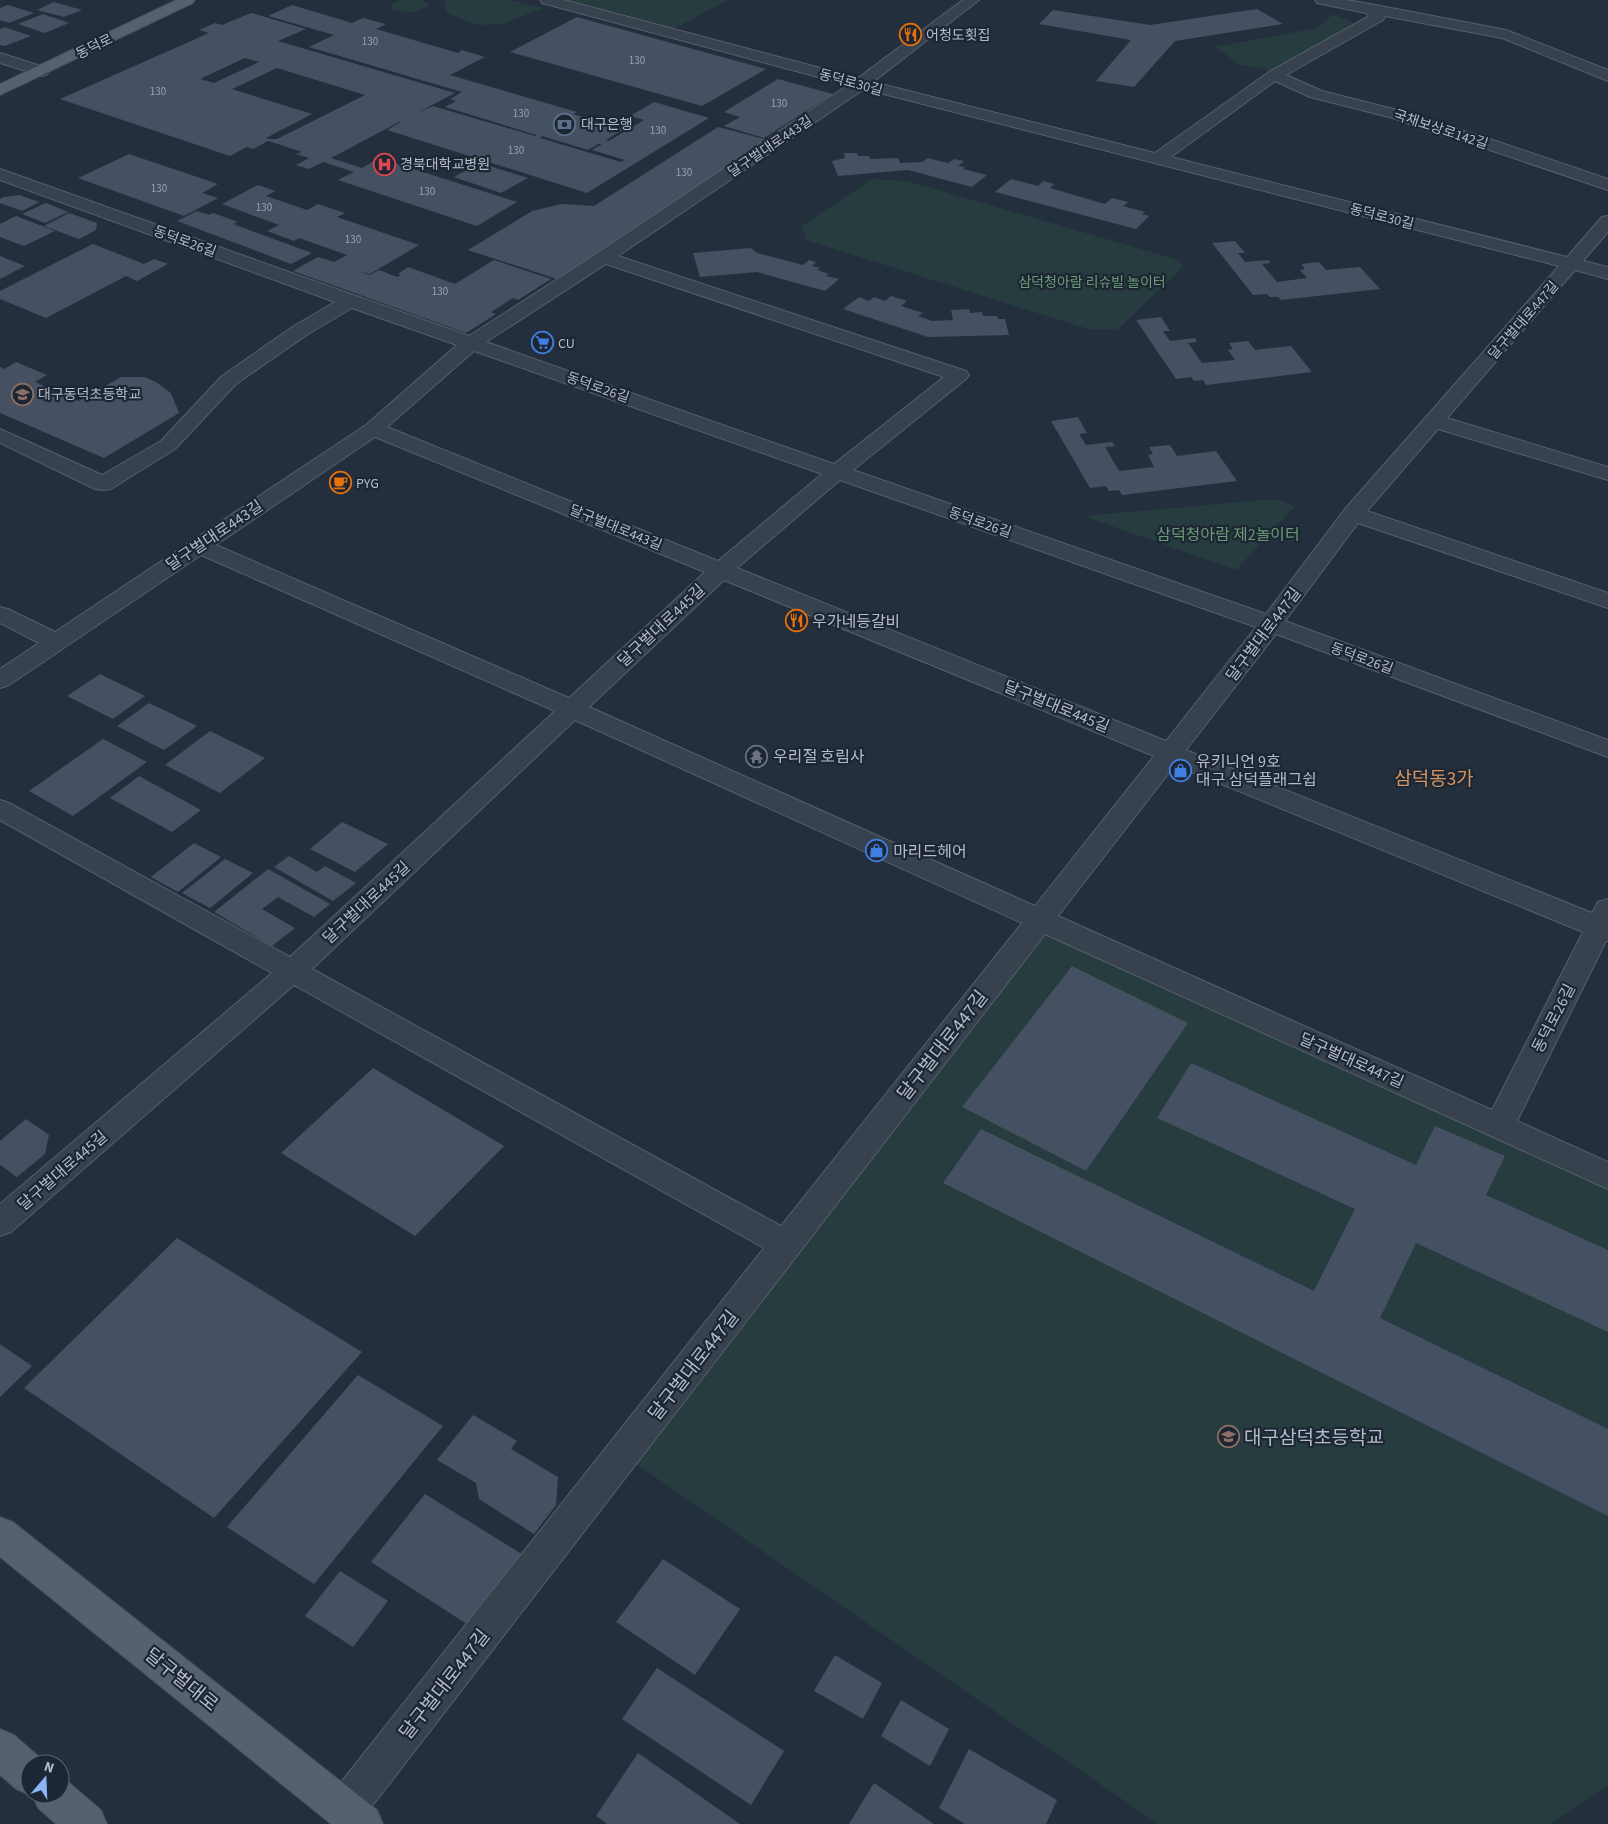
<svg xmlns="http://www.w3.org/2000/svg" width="1608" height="1824" viewBox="0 0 1608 1824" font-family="'Source Sans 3','Noto Sans KR',sans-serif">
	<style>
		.green { fill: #263c3f }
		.building { fill: #455162; fill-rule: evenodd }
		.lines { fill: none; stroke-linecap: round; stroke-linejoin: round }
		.minor-casing { stroke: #565f6c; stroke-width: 2 }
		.major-casing { stroke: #414a57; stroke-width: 2 }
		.minor { fill: #38414e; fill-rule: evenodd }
		.major { fill: #56606e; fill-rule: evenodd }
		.labels { text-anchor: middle; stroke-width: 4.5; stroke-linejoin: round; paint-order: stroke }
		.far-number-label { font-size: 11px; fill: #98a1af }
		.far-poi-label { font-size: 14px; fill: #b4bcc9; stroke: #1d2633; text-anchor: start }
		.far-street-label { font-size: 14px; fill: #b4bcc9; stroke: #1d2633 }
		.far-park-label { font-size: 14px; fill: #6b9a76; stroke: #1d2633 }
		.park-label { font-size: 16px; fill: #6b9a76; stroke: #1d2633 }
		.street-label { font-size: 16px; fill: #b4bcc9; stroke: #1d2633 }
		.poi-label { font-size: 16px; fill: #b4bcc9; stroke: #1d2633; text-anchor: start }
		.quarter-label { font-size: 19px; fill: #d59563; stroke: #1d2633 }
		.near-street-label { font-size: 19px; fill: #b4bcc9; stroke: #1d2633 }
		.near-poi-label { font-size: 19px; fill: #b4bcc9; stroke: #1d2633; text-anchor: start }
	</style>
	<rect width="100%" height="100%" fill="#242f3e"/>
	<path class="green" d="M402,0H422L428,4V7L410,13L392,9L391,6L393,3Z
		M444,0H511L543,8L503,24L477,25L447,13Z
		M548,0H728L666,33Z
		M1333,14L1353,23L1278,72L1240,65L1215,47L1317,28Z
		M872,179L907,181L1175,259L1184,266L1117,330L1088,329L806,240L802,226Z
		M1276,499L1295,506L1236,570L1083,516Z
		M1040,920L1608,1177V1785L1551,1824H1158L623,1455Z"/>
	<path class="building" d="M54,2L82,10L64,17L37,10Z
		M8,5L34,13L9,23L0,20V8Z
		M292,5L352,23L363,18L386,24L376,29L458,53L462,50L485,57L450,75L577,112L573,114L624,129L606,140L609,141L644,120L630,116L654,102L709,118L587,193L387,130L401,122H399L331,158L362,168L379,158L517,202L477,226L338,180L354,172L323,162L309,169L296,165L309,158L296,154L302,152L272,142L268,141L253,149L247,147L230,156L60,99L209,33L199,30L215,23L222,25L251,13L306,29L278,41L455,93L415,114L433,106L535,136L537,135L445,107L456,101L450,99L462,92L309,47L334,35L268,16ZM245,58L259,62L214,83L200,79ZM277,68L365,95L277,139H269L266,138L312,114L232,89ZM542,136L588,150L598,144H602L592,150L625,160L621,162L540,138Z
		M1257,9L1283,24L1175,41L1134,87L1096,81L1131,40L1039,24L1053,10L1150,25Z
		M43,14L69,23L45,33L18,24Z
		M577,17L766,69L702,106L510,52Z
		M4,27L31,36L5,46L0,45V29Z
		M778,79L833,94L764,138L724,126L740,117L724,112Z
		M718,127L768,140L560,280L468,250L532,211L562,204L594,206Z
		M844,153H857L858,156H869L870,159L898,158L900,163L922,162L928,158L948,163L954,159L964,161L958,166L965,167L963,169L987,175L972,187L908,170L838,176L832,161L845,158Z
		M129,154L218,184L202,193L218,198L184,216L78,178Z
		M480,163L528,178L501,193L454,177Z
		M1011,179L1038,186L1043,181L1054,184L1050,188L1105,204L1112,198L1128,202L1123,206L1145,212L1142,214L1149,216L1136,229L995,192Z
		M258,185L275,191L266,196L307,210L318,204L345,213L337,217L419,245L370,274L355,270L370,275L379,270L397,277L401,275L398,274L408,267L455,284L494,260L551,279L518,300L513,298L491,312L496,314L466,333L293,271L318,257L334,262L347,255L299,238L294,241L267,231L279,225L222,204Z
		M19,195L39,202L22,211L0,203V199L4,197Z
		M46,203L68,212L45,223L22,214Z
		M197,211L209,215L213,213L238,222L233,224L312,253L291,264L177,221Z
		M69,213L97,223L96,230L79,239L44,226Z
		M16,216L55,231L24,246L0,237V224Z
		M1235,241L1245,253H1238L1245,262L1268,260L1271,263L1262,264L1277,282L1307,278L1300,270L1305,269L1301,264L1319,262L1326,270L1360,267L1380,289L1281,300L1278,297H1270L1267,294L1253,295L1212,243Z
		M93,244L144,264L154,259L168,264L137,281L126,276L46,318L0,299V291Z
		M751,248L757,253L803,265L809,260L816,262L812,266L820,268L817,270L829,274L826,276L839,279L825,291L757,272L700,277L693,253Z
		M0,256L25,266L0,279Z
		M891,296L907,301L901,306L923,313L918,316L932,321L953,320L951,310L969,309L970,313L982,312L983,316H997L998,319H1005L1009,335L928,337L843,309L859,297L869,301L874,297L885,301Z
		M1161,317L1170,331H1163L1170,341L1195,338L1197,342L1188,343L1202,363L1235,360L1228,350L1233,349L1229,343L1248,341L1255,350L1291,346L1312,372L1206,385L1203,380L1194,381L1191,377L1176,379L1136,320Z
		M16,362L47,375L35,382L79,401L121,377H144L156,382L171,393L179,413L104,458L0,413V367L4,369Z
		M1078,417L1087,433L1079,434L1086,445L1112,442L1115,446L1105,447L1119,471L1154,467L1148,455L1153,454L1149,447L1170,445L1177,456L1216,451L1237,481L1122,495L1119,490L1109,491L1106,486L1090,488L1051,421Z
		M100,674L145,696L113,719L67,696Z
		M149,703L197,726L164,750L117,726Z
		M210,731L265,758L220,793L165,765Z
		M103,739L147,762L73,816L29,791Z
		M139,776L201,810L172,832L110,798Z
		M342,822L388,844L355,872L310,849Z
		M194,843L221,857L178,892L151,877Z
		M289,856L317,872L325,866L356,883L333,901L274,867Z
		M225,859L253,873L210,908L182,893Z
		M268,869L330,904L314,917L278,897L262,909L295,928L272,946L214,912Z
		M1072,966L1188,1023L1086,1171L962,1107Z
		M1191,1063L1416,1165L1435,1126L1505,1156L1486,1195L1608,1250V1332L1416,1243L1380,1318L1608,1429V1516L943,1183L981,1129L1314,1291L1355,1209L1157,1118Z
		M373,1068L504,1146L415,1236L281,1153Z
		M26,1119L49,1135L45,1154L17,1177L0,1165V1141Z
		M177,1238L362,1352L214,1518L24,1388Z
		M0,1344L32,1366L0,1397Z
		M358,1375L443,1426L314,1584L227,1527Z
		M473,1415L517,1441L511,1449L558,1477L556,1505L534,1534L479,1499L476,1483L437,1460Z
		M425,1494L528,1558L476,1630L371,1562Z
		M663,1559L740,1609L695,1675L616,1622Z
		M340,1571L388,1601L353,1647L305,1616Z
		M835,1655L882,1683L863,1719L814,1691Z
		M657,1668L784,1751L751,1805L622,1719Z
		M901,1700L949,1729L930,1766L881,1736Z
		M969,1749L1057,1800L1046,1824H965L939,1808Z
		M638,1753L740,1824H607L596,1816Z
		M874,1783L934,1824H849Z"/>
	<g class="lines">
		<defs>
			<path id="minor" d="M540,0H564L858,78L963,0H979L873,82L1155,153L1269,72L1369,16L1366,13L1322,4L1317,3L1315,0H1346L1370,4L1506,30L1608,70V81L1502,38L1385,16L1383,20L1286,75L1322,91L1405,112L1444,126L1478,135L1608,179V190L1466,142L1433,133L1393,118L1310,97L1275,81L1171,157L1567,257L1602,217L1608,216V232L1583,261L1608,267V279L1575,270L1447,418L1608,467V480L1438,429L1367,511L1608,593V608L1358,523L1285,621L1608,740V757L1276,634L1186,750L1592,913L1598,902L1608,899V941H1606L1517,1121L1608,1162V1189L1045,934L359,1823L333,1824L325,1809L331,1795L764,1248L294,985L11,1232L0,1236V1204L272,973L0,820V800L9,803L290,957L555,711L201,555L9,685L0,688V669L39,643L0,623V607L8,609L55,632L366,425L457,345L352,308L308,334L236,384L175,449L111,489L103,490L95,489L0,443V429L102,475L161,441L222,376L294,326L335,302L0,180V169L469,336L598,253L848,85L542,3ZM864,89L1559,266L1345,509L1266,614L853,470L966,379L969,375L966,371L618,256ZM606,264L944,377L834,464L486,342ZM474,351L822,474L718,561L387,427ZM375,437L705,572L569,698L216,545ZM840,480L1256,627L1166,741L737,568ZM724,580L1154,756L1035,906L589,707ZM575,720L1022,923L781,1226L312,969ZM1175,765L1583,932L1492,1110L1058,916Z
				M0,53L47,68L50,71L47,74L42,76L0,63Z"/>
			<path id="major" d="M176,0H195L193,3L0,95V84Z
				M0,1517L13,1522L377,1810L383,1824H331L0,1557Z
				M0,1729L14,1735L44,1761L45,1764H30V1794H60V1777L66,1780L101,1810L107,1824H56L38,1808L32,1794L30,1795L16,1789L0,1775Z"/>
		</defs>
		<use href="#minor" class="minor-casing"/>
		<use href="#major" class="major-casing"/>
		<use href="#minor" class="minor"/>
		<use href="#major" class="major"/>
	</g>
	<defs>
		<symbol id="restaurant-ring" viewBox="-11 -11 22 22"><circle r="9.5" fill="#1d2633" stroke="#e8710a" stroke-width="1.5"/><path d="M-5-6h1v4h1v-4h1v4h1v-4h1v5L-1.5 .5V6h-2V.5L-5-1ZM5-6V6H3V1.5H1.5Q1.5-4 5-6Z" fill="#e8710a"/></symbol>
		<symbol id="bank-ring" viewBox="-11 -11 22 22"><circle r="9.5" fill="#1d2633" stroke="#5c6f8a" stroke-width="1.5"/><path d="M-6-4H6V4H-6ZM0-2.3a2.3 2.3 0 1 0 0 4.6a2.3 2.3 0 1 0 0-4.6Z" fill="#5c6f8a"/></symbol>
		<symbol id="hospital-ring" viewBox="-11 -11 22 22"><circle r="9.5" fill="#1d2633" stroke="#e0444e" stroke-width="1.5"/><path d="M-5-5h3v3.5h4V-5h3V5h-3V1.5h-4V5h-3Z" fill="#e0444e"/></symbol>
		<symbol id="supermarket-ring" viewBox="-11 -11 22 22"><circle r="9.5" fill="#1d2633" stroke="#3f7fe0" stroke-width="1.5"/><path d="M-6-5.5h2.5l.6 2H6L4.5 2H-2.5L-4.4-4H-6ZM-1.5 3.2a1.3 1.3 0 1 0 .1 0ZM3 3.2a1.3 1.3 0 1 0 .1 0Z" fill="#3f7fe0"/></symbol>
		<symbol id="school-ring" viewBox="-11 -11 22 22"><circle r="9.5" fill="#1d2633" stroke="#8d6e63" stroke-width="1.5"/><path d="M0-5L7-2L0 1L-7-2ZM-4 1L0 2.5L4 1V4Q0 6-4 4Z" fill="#8d6e63"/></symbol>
		<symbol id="cafe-ring" viewBox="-11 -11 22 22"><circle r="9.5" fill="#1d2633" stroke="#e8710a" stroke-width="1.5"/><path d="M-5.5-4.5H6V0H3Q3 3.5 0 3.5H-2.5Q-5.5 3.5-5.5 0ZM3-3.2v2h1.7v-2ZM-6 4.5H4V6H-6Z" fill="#e8710a"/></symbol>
		<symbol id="temple-ring" viewBox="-11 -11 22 22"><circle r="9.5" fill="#1d2633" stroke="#6b7280" stroke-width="1.5"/><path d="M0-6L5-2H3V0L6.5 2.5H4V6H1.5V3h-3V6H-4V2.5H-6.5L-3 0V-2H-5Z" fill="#6b7280"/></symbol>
		<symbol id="shop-ring" viewBox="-11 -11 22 22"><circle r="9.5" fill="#1d2633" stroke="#3f7fe0" stroke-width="1.5"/><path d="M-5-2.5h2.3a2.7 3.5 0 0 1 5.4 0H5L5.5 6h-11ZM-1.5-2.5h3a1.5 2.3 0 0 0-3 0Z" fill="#3f7fe0"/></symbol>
	</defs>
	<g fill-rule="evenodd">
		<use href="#restaurant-ring" x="898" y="22" width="25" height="25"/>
		<use href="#bank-ring" x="552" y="112" width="25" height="25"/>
		<use href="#hospital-ring" x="372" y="152" width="25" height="25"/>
		<use href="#supermarket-ring" x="530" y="330" width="25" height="25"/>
		<use href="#school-ring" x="10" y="382" width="25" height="25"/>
		<use href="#cafe-ring" x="328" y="470" width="25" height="25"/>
		<use href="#restaurant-ring" x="784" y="608" width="25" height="25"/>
		<use href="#temple-ring" x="744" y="744" width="25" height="25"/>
		<use href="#shop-ring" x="1168" y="758" width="25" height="25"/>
		<use href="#shop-ring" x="864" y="838" width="25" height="25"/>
		<use href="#school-ring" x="1216" y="1424" width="25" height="25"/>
	</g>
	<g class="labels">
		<g class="far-number-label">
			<text x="370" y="45">130</text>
			<text x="637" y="64">130</text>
			<text x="158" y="95">130</text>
			<text x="779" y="107">130</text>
			<text x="521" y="117">130</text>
			<text x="658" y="134">130</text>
			<text x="516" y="154">130</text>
			<text x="684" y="176">130</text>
			<text x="159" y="192">130</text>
			<text x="427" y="195">130</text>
			<text x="264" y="211">130</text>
			<text x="353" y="243">130</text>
			<text x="440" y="295">130</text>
		</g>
		<g class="far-poi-label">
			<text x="926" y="40">어청도횟집</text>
			<text x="581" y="129">대구은행</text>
			<text x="400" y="169">경북대학교병원</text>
			<text x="558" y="348">CU</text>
			<text x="38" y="399">대구동덕초등학교</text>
			<text x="356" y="488">PYG</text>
		</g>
		<g class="far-street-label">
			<text transform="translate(94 46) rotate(-26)" y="5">동덕로</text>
			<text transform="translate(851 82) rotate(15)" y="5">동덕로30길</text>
			<text transform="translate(1441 129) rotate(18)" y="5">국채보상로142길</text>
			<text transform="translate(770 146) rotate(-34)" y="5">달구벌대로443길</text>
			<text transform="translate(1382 216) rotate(14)" y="5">동덕로30길</text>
			<text transform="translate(185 241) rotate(20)" y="5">동덕로26길</text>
			<text transform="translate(1523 320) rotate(-49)" y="5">달구벌대로447길</text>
			<text transform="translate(598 387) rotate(19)" y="5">동덕로26길</text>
			<text transform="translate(980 522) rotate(19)" y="5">동덕로26길</text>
			<text transform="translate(616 527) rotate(22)" y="5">달구벌대로443길</text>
			<text transform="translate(1362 658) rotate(20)" y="5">동덕로26길</text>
		</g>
		<g class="far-park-label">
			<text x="1092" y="287">삼덕청아람 리슈빌 놀이터</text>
		</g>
		<g class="park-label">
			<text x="1228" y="540">삼덕청아람 제2놀이터</text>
		</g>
		<g class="street-label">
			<text transform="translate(214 535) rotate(-34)" y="6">달구벌대로443길</text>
			<text transform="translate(661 625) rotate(-43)" y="6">달구벌대로445길</text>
			<text transform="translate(1263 634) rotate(-53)" y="6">달구벌대로447길</text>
			<text transform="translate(1057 706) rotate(22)" y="6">달구벌대로445길</text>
			<text transform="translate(366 902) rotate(-43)" y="6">달구벌대로445길</text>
			<text transform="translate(1553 1018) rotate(-63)" y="6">동덕로26길</text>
			<text transform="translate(1352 1060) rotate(24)" y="6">달구벌대로447길</text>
			<text transform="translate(62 1170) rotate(-41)" y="6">달구벌대로445길</text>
		</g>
		<g class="poi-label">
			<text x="812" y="627">우가네등갈비</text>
			<text x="773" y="762">우리절 호림사</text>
			<text x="1196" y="767">유키니언 9호<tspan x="1196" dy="18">대구 삼덕플래그쉽</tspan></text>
			<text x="893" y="857">마리드헤어</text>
		</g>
		<g class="quarter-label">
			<text x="1434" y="785">삼덕동3가</text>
		</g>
		<g class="near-street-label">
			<text transform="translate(942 1045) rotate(-52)" y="7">달구벌대로447길</text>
			<text transform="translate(693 1365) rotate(-52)" y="7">달구벌대로447길</text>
			<text transform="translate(182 1679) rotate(39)" y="7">달구벌대로</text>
			<text transform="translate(444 1684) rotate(-52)" y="7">달구벌대로447길</text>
		</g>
		<g class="near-poi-label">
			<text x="1244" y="1444">대구삼덕초등학교</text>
		</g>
	</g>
	<g transform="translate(45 1779) rotate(19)"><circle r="24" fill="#1d2633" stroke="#59626f"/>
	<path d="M0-4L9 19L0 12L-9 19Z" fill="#8ab4f8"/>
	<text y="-8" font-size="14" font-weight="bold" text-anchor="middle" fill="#b4bcc9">N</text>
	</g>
</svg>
